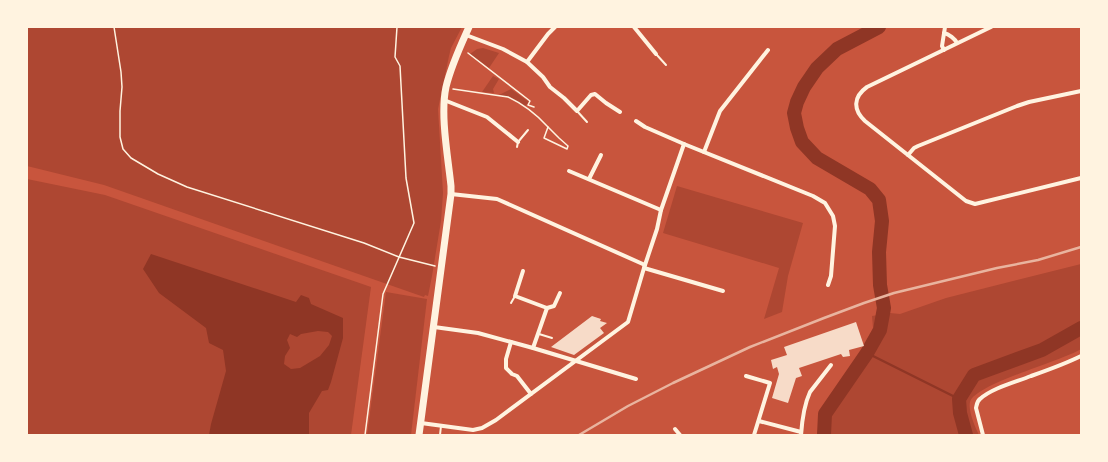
<svg xmlns="http://www.w3.org/2000/svg" width="1108" height="462" font-family="Karla,sans-serif">
  <style>
    .green { fill: #ae4732 }
    .water { fill: #8f3625; fill-rule: evenodd }
    .lines { fill: none; stroke-linecap: round; stroke-linejoin: round }
    .stream { stroke: #8f3625; stroke-width: 2.5 }
    .river { stroke: #8f3625; stroke-width: 14 }
    .building { fill: #f7dbc8 }
    .path { stroke: #fff3e0; stroke-width: 1.5 }
    .service { stroke: #fff3e0; stroke-width: 2 }
    .minor { stroke: #fff3e0; stroke-width: 4 }
    .primary { stroke: #fff3e0; stroke-width: 7 }
    .rail { stroke: #e9b49f; stroke-width: 2.5 }
  </style>
  <rect width="100%" height="100%" fill="#c8553d"/>
  <g class="green">
    <path d="M27 27H462L451 48 449 56 438 109 443 193 441 221 432 276 428 296 425 295 424 297 104 185 27 166Z"/>
    <path d="M483 48 499 53 489 68 470 54 477 49Z"/>
    <path d="M493 76 499 79 493 89 494 93 482 92Z"/>
    <path d="M511 89 529 102 524 107 510 97 499 95Z"/>
    <path d="M27 179 105 195 371 287 351 435H27Z"/>
    <path d="M677 186 803 223 788 276 782 312 764 319 779 268 663 233Z"/>
    <path d="M1081 264V349C1062 361 975 384 970 402 968 411 975 427 979 435H817L821 410 869 348 873 328 872 316 890 313 900 314 946 298Z"/>
    <path d="M386 292 427 299 411 435H367Z"/>
  </g>
  <path class="water" d="M151 254 296 302 301 295 309 298 311 304 343 318V338L331 382 328 390 322 391 309 413V435H209L211 424 226 371 223 350 209 343 206 328 159 293 143 269ZM318 331 328 332 332 336 329 345 320 356 300 368 291 369 284 364 285 356 290 348 287 340 290 334 297 337 301 334Z"/>
  <g class="lines">
    <path class="stream" d="M867 353 959 399"/>
    <g class="river">
      <path d="M824 435 825 414 867 353 880 330 884 308 880 285 879 252 882 221 879 200 870 189 817 158 802 142 797 128 794 113 797 102 804 87 817 68 837 49 879 27"/>
      <path d="M966 435 960 413 959 399 974 375 1042 350 1081 328"/>
    </g>
  </g>
  <g class="building">
    <path d="M592 316 601 319 600 321 607 323 600 328 604 333 574 355 551 347Z"/>
    <path d="M856 322 864 346 849 350 850 356 843 357 841 354 799 368 802 376 796 378 788 403 772 398 779 374 777 367 773 369 771 360 787 355 784 347Z"/>
  </g>
  <g class="lines">
    <g class="path">
      <path d="M114 27 121 72 122 87 120 111V137L123 149 131 158 158 174 187 187 364 243 399 257 435 266"/>
      <path d="M468 53 530 101 528 105 534 107"/>
      <path d="M453 89 508 97C523 104 537 115 548 127"/>
      <path d="M548 127 559 138 568 146 567 149 544 138Z"/>
      <path d="M365 435 383 294 414 223 406 178 400 66 395 57 397 27"/>
    </g>
    <g class="service">
      <path d="M656 54 666 65"/>
      <path d="M577 111 587 122"/>
      <path d="M517 147 518 142 528 130"/>
      <path d="M511 303 515 296"/>
      <path d="M539 334 552 338"/>
      <path d="M440 435 441 426"/>
    </g>
    <g class="minor">
      <path d="M634 27 656 54"/>
      <path d="M991 27 867 87C853 97 853 110 865 121L966 201 975 204 1081 178"/>
      <path d="M944 33C949 34 955 39 957 43"/>
      <path d="M466 35 503 49 527 62 543 77 550 87 564 98 577 111 591 95 595 94 606 103 620 112"/>
      <path d="M944 50 942 46 945 27"/>
      <path d="M527 62 548 34 555 27"/>
      <path d="M444 100 487 117 518 142"/>
      <path d="M636 121 645 127 684 144 813 196 825 203 833 216 835 226 831 276 828 285"/>
      <path d="M704 152 720 111 768 50"/>
      <path d="M908 155 914 148 918 146 1017 106 1029 102 1081 91"/>
      <path d="M569 171 661 210"/>
      <path d="M589 179 601 155"/>
      <path d="M451 194 497 199 645 265"/>
      <path d="M644 268 723 291"/>
      <path d="M523 271 515 296 547 308 554 306 560 293"/>
      <path d="M434 327 478 333 533 348 636 379"/>
      <path d="M511 342 506 359V368L512 374 517 376 531 394"/>
      <path d="M533 348 547 308"/>
      <path d="M746 376 770 383 754 435"/>
      <path d="M759 421 801 432"/>
      <path d="M421 423 473 430 482 428 496 420 628 322 644 268 657 229 661 210 684 144"/>
      <path d="M675 429 680 435"/>
      <path d="M801 435C802 421 804 405 810 392L831 365"/>
      <path d="M983 435 976 408C977 404 977 401 980 399 992 388 1016 382 1031 376 1048 370 1065 364 1081 356"/>
    </g>
    <path class="primary" d="M419 435 451 194V186C448 157 440 115 446 87 451 66 460 47 469 27"/>
    <path class="rail" d="M579 435 628 406 673 383 750 347 824 318 864 303 894 293 997 268 1038 260 1081 247"/>
  </g>
  <rect width="1108" height="462" fill="none" stroke="#fff3e0" stroke-width="56"/>
</svg>
